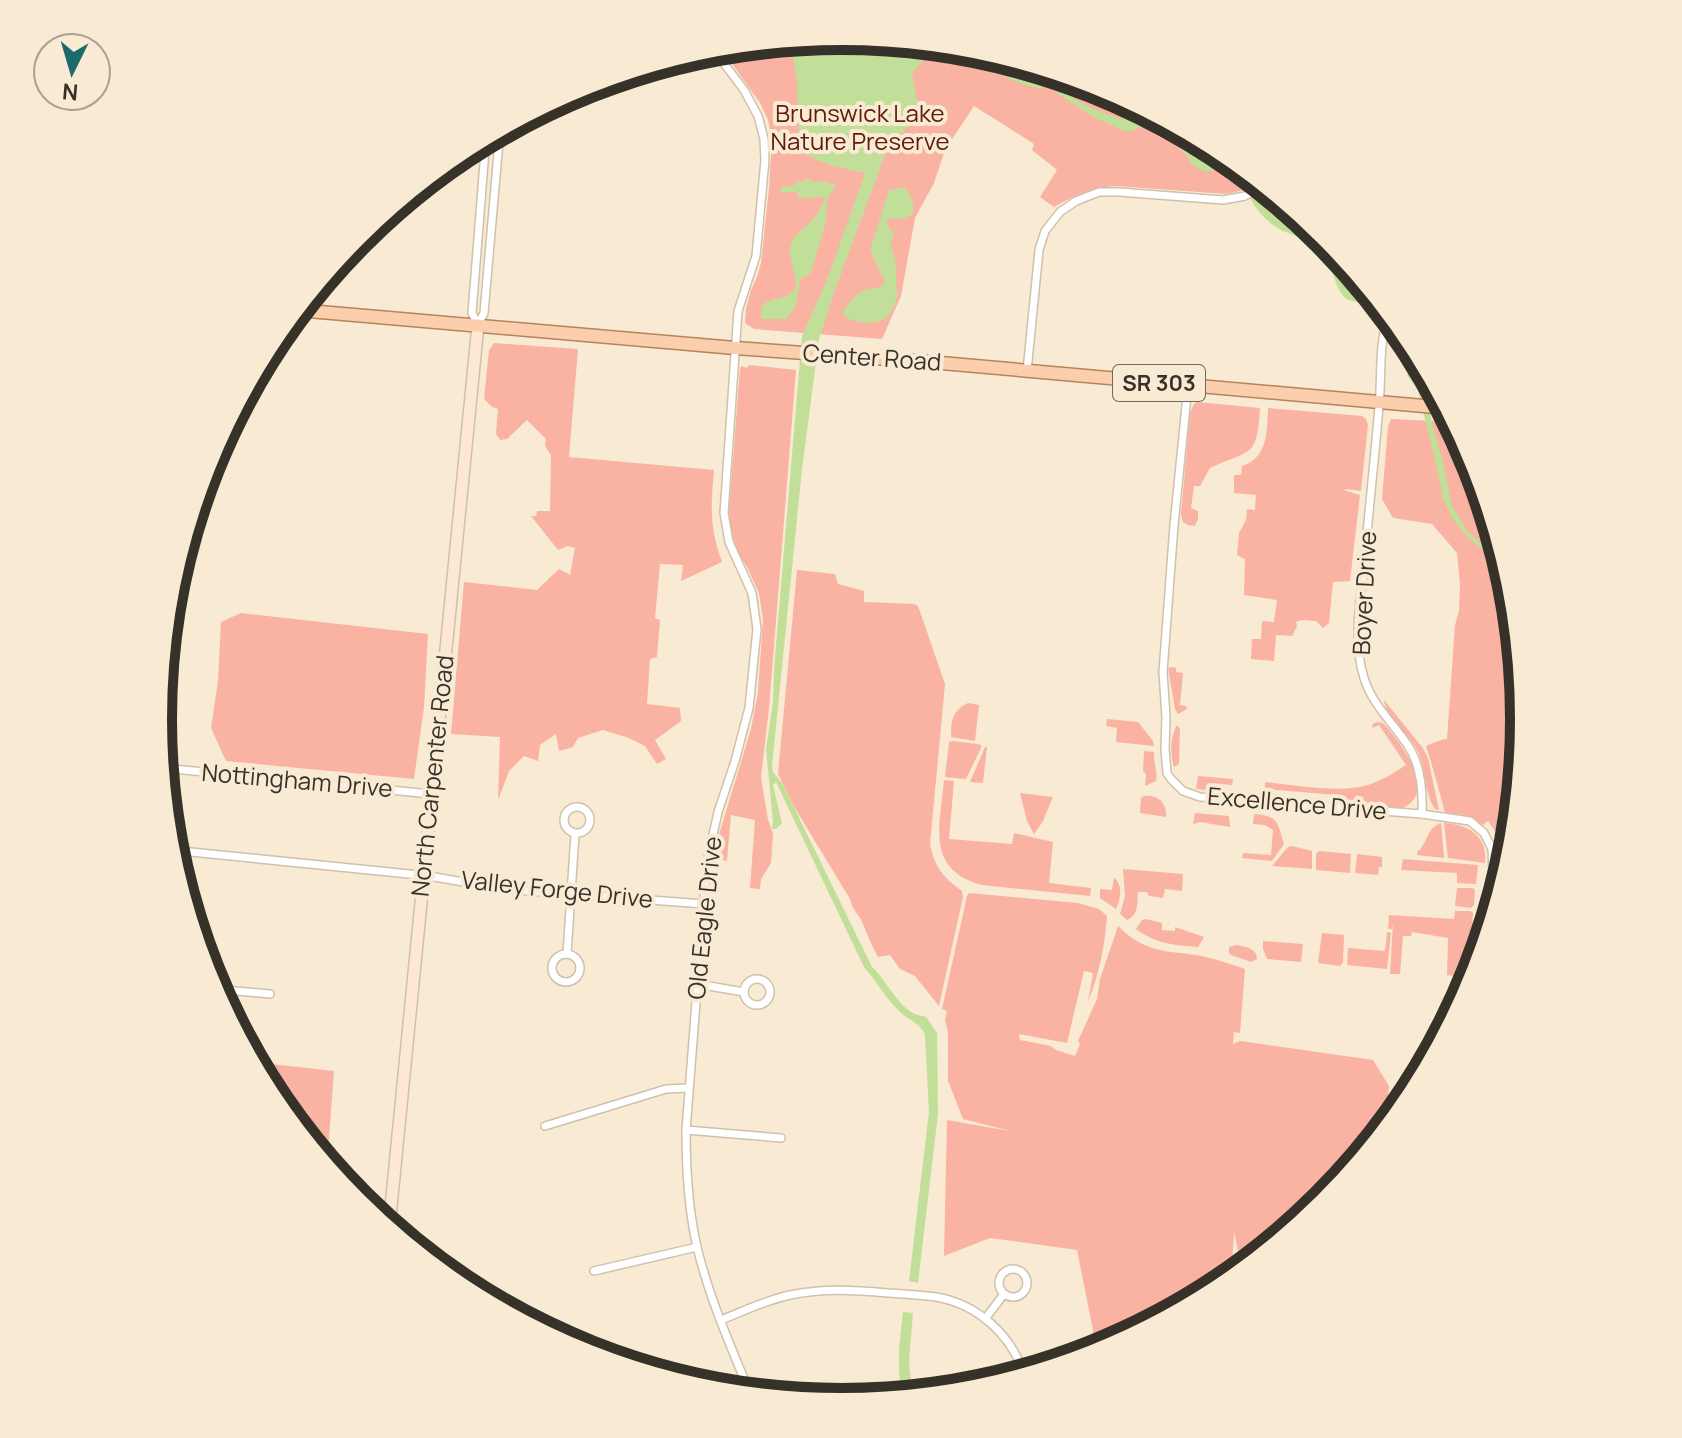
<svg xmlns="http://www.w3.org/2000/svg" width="1682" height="1438" font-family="Manrope,sans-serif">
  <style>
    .green { fill: #fab3a2 }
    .water { fill: #c1df98 }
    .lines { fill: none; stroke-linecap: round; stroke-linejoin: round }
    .street-casing { stroke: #cfc1ab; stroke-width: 10 }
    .secondary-casing { stroke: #cfc1ab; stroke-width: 14 }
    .primary-casing { stroke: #b5835c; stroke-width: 15 }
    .street { stroke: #fff; stroke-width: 7 }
    .secondary { stroke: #fde7d6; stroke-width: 11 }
    .primary { stroke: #fbcead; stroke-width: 12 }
    .labels { text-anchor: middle; stroke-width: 8; stroke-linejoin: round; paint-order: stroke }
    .shield { fill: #f8ead3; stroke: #71695c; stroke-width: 2 }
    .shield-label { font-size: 22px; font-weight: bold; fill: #373229 }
    .park-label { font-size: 24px; fill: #5f1a0b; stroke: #f8ead3 }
    .street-label { font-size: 24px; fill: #373229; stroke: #f8ead3 }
    .rim { fill: none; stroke: #373229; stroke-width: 10 }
  </style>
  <rect width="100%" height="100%" fill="#f8ead3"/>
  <g class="green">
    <path d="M841 36 975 49 1103 88 1221 151 1258 182 1244 190 1227 194 1115 186C1091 188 1075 195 1054 207L1040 197 1057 170 1032 150 1034 144 974 106 945 150 934 183 915 218 901 296 882 339 754 329 745 323 746 309 751 290 757 277 761 263 769 188 772 139 768 120 760 103 721 48Z"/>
    <path d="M494 343 578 349 569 457 714 470C711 508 709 525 722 562L681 581 683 565 660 564 655 618 660 620 657 657 650 659 647 704 680 708 681 721 655 740 666 759 657 764 645 746 629 738 603 730 578 738 573 747 559 751 556 734 540 745 538 761 524 756 509 771 498 800 500 737 451 734 464 582 537 590 559 569 570 575 575 548 568 546 558 550 531 516H536L537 511H550L551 455 545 446 546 439 527 420 507 439 500 440 496 434 498 409 492 407 484 399 489 350Z"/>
    <path d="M750 365 796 370 769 709 761 777 768 820 773 833 771 863 761 879 760 889 750 888 755 820 731 815 727 861 716 858 718 838 751 729 758 692 763 619 759 593 747 567 737 551 731 530 729 512 740 368 742 366 746 368Z"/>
    <path d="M1197 402 1260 408C1257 459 1251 449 1210 468L1200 486H1194L1191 508 1198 511V519L1195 526 1188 525 1183 522 1181 515 1190 413 1194 404Z"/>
    <path d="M1268 408 1362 416 1366 419 1368 425 1361 491 1346 489 1344 490 1360 495 1350 581 1333 582 1329 623 1323 628 1316 621 1302 620 1296 622 1297 626 1292 636 1276 635 1274 661 1251 659 1252 639H1261L1262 621 1274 622 1277 600 1244 595 1245 559 1237 555 1239 533 1246 520 1247 509 1255 510 1256 495 1234 493V475H1241L1242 466C1268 458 1267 431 1268 408Z"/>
    <path d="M1391 419 1435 421 1454 424 1468 450 1464 476 1471 508 1489 514 1511 586 1524 719 1511 853 1508 863 1505 839 1504 844 1488 821 1483 825 1465 815 1445 813C1439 790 1433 768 1426 746 1433 743 1440 740 1447 739L1455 625 1459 611 1460 584 1457 553 1432 524 1393 518 1382 499 1388 426Z"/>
    <path d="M797 570 835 574 838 584 864 591V602L914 604 918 606 945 684 930 844C935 868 943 877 962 891L963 897 939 1006 915 976 900 969 890 955 878 957C872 946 868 936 863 924 859 913 854 914 850 899L793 805 778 774Z"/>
    <path d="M241 613 428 634 424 707 414 779 226 761 211 728 218 681 221 622Z"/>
    <path d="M1173 667 1176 668V672L1183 673 1180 705 1186 706 1187 709 1178 714 1175 709 1168 668Z"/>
    <path d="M1384 700 1422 747 1428 758 1439 810 1435 809C1423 792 1427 767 1416 748 1407 732 1386 718 1384 700Z"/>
    <path d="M968 703 979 705 975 741 951 737C951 721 952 711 968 703Z"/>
    <path d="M1107 719 1138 722 1153 741 1154 746 1116 742 1117 728 1106 726Z"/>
    <path d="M1377 722 1383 723C1400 741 1441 794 1400 809L1338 804 1337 795 1265 789V782C1295 785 1330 792 1360 787 1377 784 1392 774 1406 765L1379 725 1372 728 1373 724Z"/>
    <path d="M1177 725 1180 729 1179 764 1174 767C1170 755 1170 736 1177 725Z"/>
    <path d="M952 741 978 744 982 746 966 779 945 777 949 742Z"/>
    <path d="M985 747H987L983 783 970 782Z"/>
    <path d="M1144 751 1154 752C1153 762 1158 772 1156 781L1145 786 1146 774 1143 771Z"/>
    <path d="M1198 776 1233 779 1232 785 1210 783 1208 790 1196 789Z"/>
    <path d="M944 780 954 781 949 839 1012 844 1014 833 1053 842 1049 883 1091 888 1090 896 982 885C925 870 940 825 944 780Z"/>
    <path d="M1020 793 1053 797 1043 821 1034 834 1027 821Z"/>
    <path d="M1144 796C1158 794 1167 803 1166 817L1140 813 1141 798Z"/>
    <path d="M1195 813 1229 816 1230 827 1200 822 1193 824Z"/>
    <path d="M1254 814C1279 816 1277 822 1284 844L1272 861 1242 858 1243 853 1271 855 1273 830 1265 825 1253 824Z"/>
    <path d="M1441 823 1444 858 1417 855V852C1428 844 1426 828 1441 823Z"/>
    <path d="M1444 823C1468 824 1488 836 1485 863L1448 858Z"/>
    <path d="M1292 846 1312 851V869L1272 866 1288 847Z"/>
    <path d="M1319 851 1351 854 1350 873 1316 870V854Z"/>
    <path d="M1357 854 1382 857V867H1379L1378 875 1355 873Z"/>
    <path d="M1403 859 1478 865 1476 884 1457 883V873L1401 870Z"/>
    <path d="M1123 869 1183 874 1182 891 1165 889 1163 898 1149 896 1147 892H1138C1137 903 1139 915 1127 920L1120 914 1125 896Z"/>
    <path d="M1114 877C1123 886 1121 897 1116 909L1100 898V889L1112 890Z"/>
    <path d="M1457 888H1473L1475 890 1474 905 1471 908 1455 906Z"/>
    <path d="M969 893 1078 903 1099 909 1107 916C1105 945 1099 975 1088 1002L1093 973 1084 971 1067 1043 1019 1034 1020 1040 1051 1046 1056 1050 1075 1056 1080 1044 1078 1041 1097 999 1100 979 1118 926C1151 959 1175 948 1214 959 1225 962 1235 966 1245 969L1240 1033 1234 1032 1233 1044 1240 1041 1373 1060 1389 1086 1385 1127 1324 1202 1243 1268 1241 1265 1234 1232 1231 1278 1220 1287 1102 1350H1097L1077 1250 990 1238 944 1256 947 1120 1010 1131 963 1119 948 1081V1032L945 1021 947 1011 942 1009 967 896Z"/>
    <path d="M1455 911H1470L1473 913 1469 974 1463 977 1447 975 1448 938 1412 932 1411 936H1403L1400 974H1390L1393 923 1392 929H1388L1389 915 1454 919Z"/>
    <path d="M1146 919 1162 923V930L1175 931V927L1204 937 1198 947C1175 945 1156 944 1136 929L1142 920Z"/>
    <path d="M1387 932 1391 933 1387 969 1347 965 1348 948 1385 951Z"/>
    <path d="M1322 933 1344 935 1343 962 1340 966 1318 963Z"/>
    <path d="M1263 941 1303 944 1301 962 1267 959 1263 949Z"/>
    <path d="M1237 945C1246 947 1257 948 1257 959L1251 962 1231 955 1229 953V947Z"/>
    <path d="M253 1062 334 1071 327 1164 273 1098Z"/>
  </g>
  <g class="water">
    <path d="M841 36 975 49 1048 72 1055 80 1065 83 1070 95 1081 103 1104 113 1121 119 1144 114 1159 119 1176 129 1197 150 1204 162 1209 164H1216L1229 158 1235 163 1226 168 1205 172 1191 164 1189 159 1165 130 1144 124 1132 131H1124L1091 116 1048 87 1037 88 1011 80 986 64 963 53 946 58 929 54 912 73C914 89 919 101 918 117L893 141 885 155 834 293 819 339 802 469 772 766 773 772 782 783 872 967C886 980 896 1003 913 1013 915 1015 923 1016 926 1017L937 1033 938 1114 918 1283 909 1281 929 1112 925 1034C920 1025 914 1022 906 1017 889 1004 878 983 864 967L776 782 773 785 782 823 776 829H772L773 821 766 749 773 702 774 669 802 336 827 280 865 173C842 168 819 164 799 150L797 83 791 41Z"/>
    <path d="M1243 169 1250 176C1252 195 1266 198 1270 212L1314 236 1340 256 1400 328 1369 301C1342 305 1340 293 1332 272L1335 266C1317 259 1314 246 1300 238 1295 235 1288 233 1283 231 1260 219 1243 195 1243 169Z"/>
    <path d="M807 178 813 182 823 181 836 185 827 200 826 221 811 273 800 280 796 306 786 319H761L762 305C772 297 788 300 795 288 798 283 790 260 790 251 790 234 807 228 816 216 819 211 822 204 825 199L819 196 810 199 808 197 799 199 797 192H780L783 186H793L798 181H805Z"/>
    <path d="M906 187 913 204 914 213 903 219 891 218 886 223 894 234 890 245C900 261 893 278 898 295 895 301 893 310 889 315 879 327 853 323 842 315 850 298 860 288 880 288L884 283 885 278 881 275 870 250 889 190Z"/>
    <path d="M1401 330 1413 347V366L1426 388 1432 424 1442 457 1452 506 1468 532 1486 547 1503 574 1507 619 1514 645V661V648L1503 618 1500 585 1494 568 1482 549 1467 537 1453 519 1442 496 1441 486 1418 391 1408 376 1406 367 1405 341Z"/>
    <path d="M903 1312 913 1313 909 1361 912 1395 904 1396C895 1370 900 1339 903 1312Z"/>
  </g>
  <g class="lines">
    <defs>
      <g id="street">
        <path d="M713 49 744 90 758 116 764 139 765 160 756 256 738 311 724 513 729 542 752 593 757 629 749 708 735 761 718 812 707 862 686 1130C686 1169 688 1208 697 1247 709 1297 730 1345 750 1393"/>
        <path d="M1389 316C1378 343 1382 377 1379 406 1375 456 1369 507 1365 557 1361 596 1352 640 1364 678 1372 704 1392 722 1407 744 1421 764 1423 790 1422 814"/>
        <path d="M478 325 484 313 500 130"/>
        <path d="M478 325 472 313 486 138"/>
        <path d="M1027 371 1039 250 1045 231 1060 212 1076 201 1099 192H1119L1223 200 1245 196 1263 186"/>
        <path d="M1188 386 1174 525 1163 672 1166 717 1165 749 1167 773 1171 779 1183 791 1200 797 1422 814 1470 821 1484 833 1492 849 1493 871 1488 927"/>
        <path d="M163 768 431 794"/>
        <circle cx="577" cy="820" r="13"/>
        <path d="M171 850 429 876 503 889 704 904"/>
        <path d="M567 954 575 834"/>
        <circle cx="566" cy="968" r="14"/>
        <circle cx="757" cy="992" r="13"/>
        <path d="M697 984 744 992"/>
        <path d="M214 989 270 994"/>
        <path d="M545 1126 666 1089 689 1088"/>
        <path d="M686 1130 781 1138"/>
        <circle cx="1013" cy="1283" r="14"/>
        <path d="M594 1271 697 1247"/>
        <path d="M985 1319 1004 1294"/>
        <path d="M721 1320C744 1311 766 1300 790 1295 823 1288 855 1290 888 1293 904 1294 920 1295 936 1297 977 1304 1011 1334 1024 1374"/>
        <path d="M720 1390 745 1381"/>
      </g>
      <path id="secondary" d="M389 1227 478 325"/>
      <path id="primary" d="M297 310 735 348 930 362 1446 408"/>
    </defs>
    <use href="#street" class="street-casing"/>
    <use href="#secondary" class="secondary-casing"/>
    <use href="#primary" class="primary-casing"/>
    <use href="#street" class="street"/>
    <use href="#secondary" class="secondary"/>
    <use href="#primary" class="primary"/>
  </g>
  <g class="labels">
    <rect class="shield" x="1113" y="365" width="92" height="36" rx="6"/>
    <g class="shield-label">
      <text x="1159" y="391">SR 303</text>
    </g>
    <g class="park-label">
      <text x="860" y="122">Brunswick Lake<tspan x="860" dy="28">Nature Preserve</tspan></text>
    </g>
    <g class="street-label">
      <text transform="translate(872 358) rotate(4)" y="8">Center Road</text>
      <text transform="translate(1365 593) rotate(-87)" y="8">Boyer Drive</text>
      <text transform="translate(433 776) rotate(-84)" y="8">North Carpenter Road</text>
      <text transform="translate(297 781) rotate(5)" y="8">Nottingham Drive</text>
      <text transform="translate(1297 804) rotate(5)" y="8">Excellence Drive</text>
      <text transform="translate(557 890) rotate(6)" y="8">Valley Forge Drive</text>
      <text transform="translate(705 918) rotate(-84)" y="8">Old Eagle Drive</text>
    </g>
  </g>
  <path d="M0 0H1682V1438H0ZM172 719a669 669 0 1 1 1338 0a669 669 0 1 1-1338 0Z" fill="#f8ead3" fill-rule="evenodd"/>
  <path class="rim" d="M172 719a669 669 0 1 1 1338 0a669 669 0 1 1-1338 0Z"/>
  <g transform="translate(72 72) rotate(185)"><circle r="38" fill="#f8ead3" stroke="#aba08f" stroke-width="2"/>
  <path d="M0-6L14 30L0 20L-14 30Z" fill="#1d6a6c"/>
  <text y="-12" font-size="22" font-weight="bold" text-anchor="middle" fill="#373229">N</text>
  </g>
</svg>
